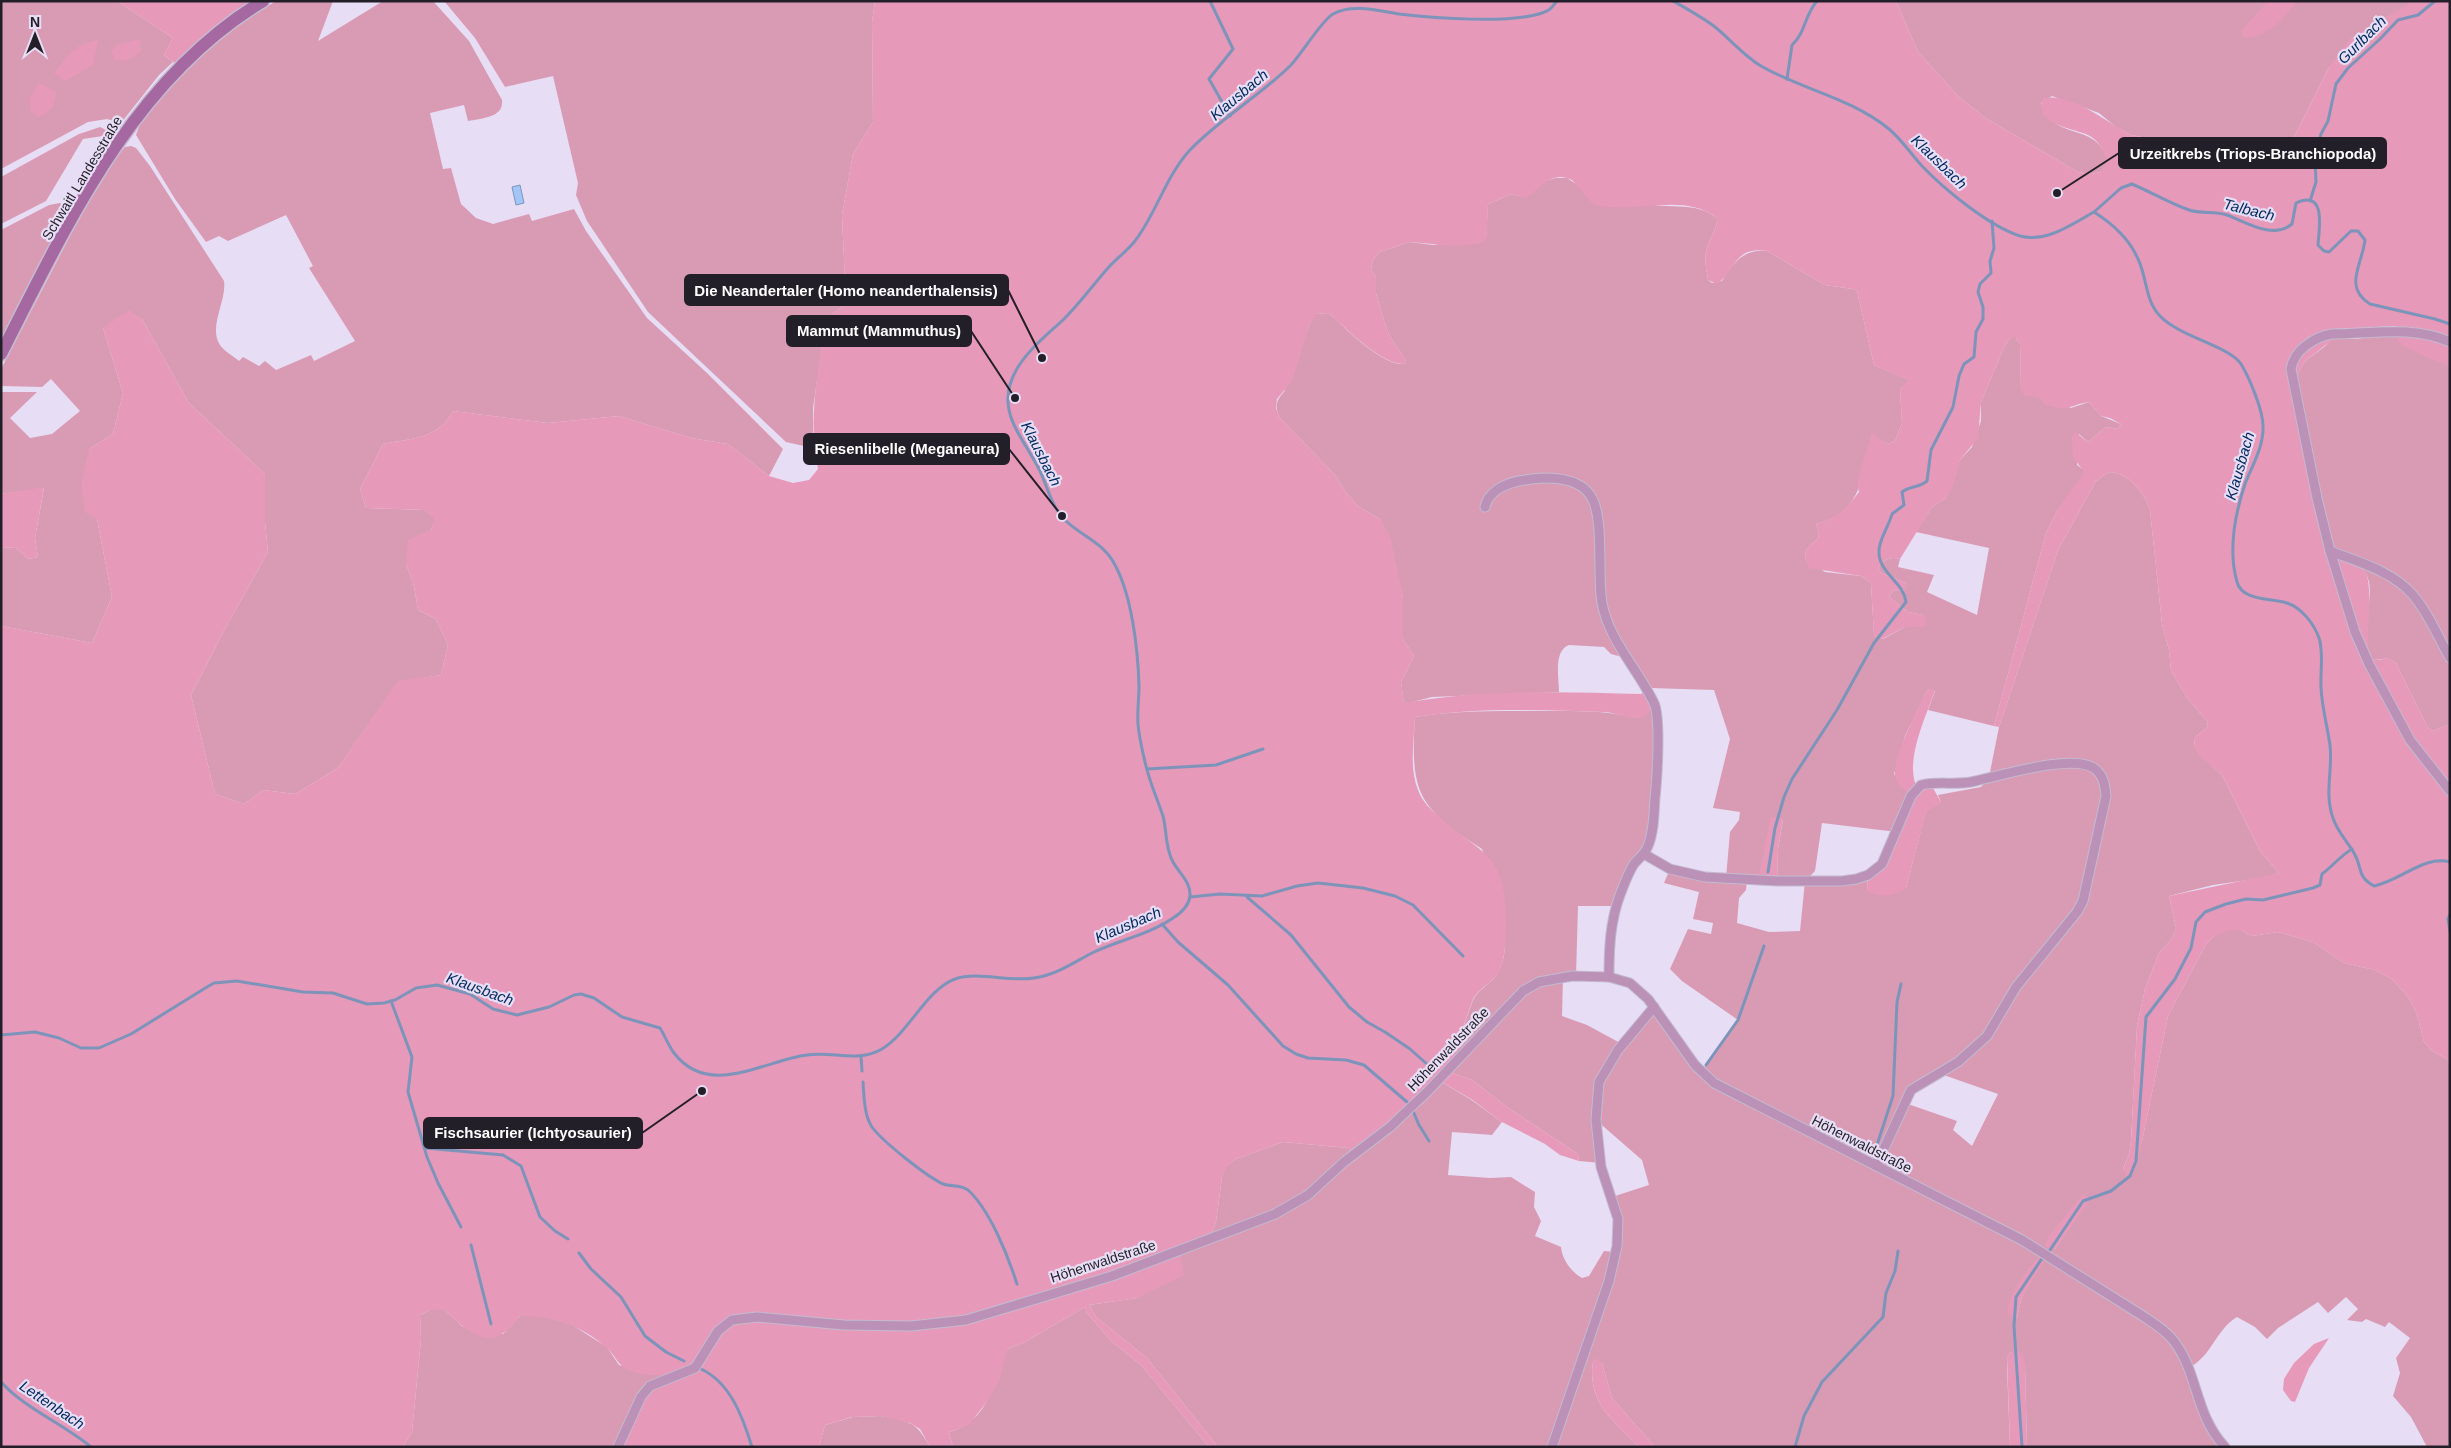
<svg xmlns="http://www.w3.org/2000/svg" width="2451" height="1448" font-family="Helvetica,sans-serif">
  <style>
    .green { fill: #d99bb4; fill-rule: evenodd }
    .forest { fill: #e799b9 }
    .water { fill: #a3c6f9; stroke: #7d94ba }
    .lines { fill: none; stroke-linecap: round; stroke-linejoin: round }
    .stream { stroke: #7d94ba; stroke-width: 3 }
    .street-casing { stroke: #c4bbd0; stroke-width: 11 }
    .secondary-casing { stroke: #c4bbd0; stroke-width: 15 }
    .street { stroke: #bb91b7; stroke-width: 9 }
    .secondary { stroke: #a568a1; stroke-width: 12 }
    .labels { text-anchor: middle; stroke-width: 4.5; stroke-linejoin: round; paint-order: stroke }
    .street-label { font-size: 14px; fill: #231f28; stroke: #e7ddf5 }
    .water-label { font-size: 15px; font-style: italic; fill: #022c62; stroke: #e7ddf5 }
    .leader { fill: none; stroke: #231f28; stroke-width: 2 }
    .callout-dot { fill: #231f28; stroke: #e7ddf5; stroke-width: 2 }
    .callout { fill: #231f28; stroke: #231f28; stroke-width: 2 }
    .callout-label { font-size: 15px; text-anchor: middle; font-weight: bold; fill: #fff }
  </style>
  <rect width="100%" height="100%" fill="#e7ddf5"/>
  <g class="green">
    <path d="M1 1H117L173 38 164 55 173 62 159 75 121 123 107 119 88 122 1 169Z"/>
    <path d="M276 1H333L318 41 383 1H433L469 41 502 100C504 118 481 118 468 121L464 105 430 113 443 169 451 168 461 204 476 218 493 224 529 214 532 221 574 209 586 231 647 318 707 373 783 449 769 476 728 444 691 438 619 416 548 423 453 411C438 440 411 438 383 444L360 489 366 508 425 510 435 518 431 530 406 564 414 586 418 610 436 619 448 645 441 675 398 682 338 768 295 794 263 790 244 804 215 794 191 695 226 627 268 552 265 522V474L189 403 142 319 103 328 123 393 113 434 89 449 97 519 112 597 92 643 1 626V547L16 548 28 559 38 557 35 538 44 488 1 494V392H37L10 418 30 438 52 434 80 411 51 379 42 387 2 386 1 369 82 213 118 155 125 147 131 146 136 148 150 166 224 281C227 300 208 327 220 345 224 351 233 356 239 361L243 357 259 366 265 361 276 370 311 355 314 361 355 341 309 268 313 266 286 215 228 241 219 236 206 242 175 199 136 135 140 124C178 75 222 32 276 1Z"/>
    <path d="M444 1H875L872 22 873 122 853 154 842 215 846 304 826 319 813 408V448L786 442 648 312 587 221 576 195 578 183 553 76 505 87 475 38Z"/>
    <path d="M1896 1H2413L2329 67 2292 141 2283 155 2262 160 2131 135 2116 127 2099 113 2052 96 2041 103C2053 143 2099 120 2108 163L2101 172 2091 174 2078 172 1987 119 1959 97 1918 52Z"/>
    <path d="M100 127 106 130 103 136 83 139 46 201 1 224V177L79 134Z"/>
    <path d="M1556 178H1567L1576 184C1601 191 1628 201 1654 205 1677 208 1698 203 1717 218 1718 229 1708 241 1706 252 1704 262 1707 271 1708 280L1712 283 1722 281C1732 264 1744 248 1767 251L1825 285 1853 289 1857 291 1874 365 1909 380 1900 390 1902 423 1895 441 1887 444 1872 434C1863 473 1863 513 1816 524 1823 542 1816 537 1806 550L1805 559 1825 572 1861 576 1871 583 1874 636 1883 639 1905 627H1924L1923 615 1908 612 1889 597 1893 591 1905 589 1906 583 1881 573 1878 568C1884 560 1889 556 1900 559L1898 567 1934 575 1927 592 1977 615 1989 548 1916 532 1932 507 1946 498 1960 460 1972 447 1981 421V402L2004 347 2010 338H2016L2020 344 2021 389 2028 396 2036 395 2071 408 2089 402 2101 416 2121 424 2118 429 2106 427 2088 442 2079 434 2077 465 2085 471 2081 479 2057 511 2046 533 1994 726 1928 710 1935 691 1928 689 1905 736 1894 774 1911 796 1897 832 1822 823 1815 871 1806 880 1868 875 1867 891 1906 888 1926 811 1941 802 1938 795 1981 787 1989 777 1999 727 2058 550 2096 481 2109 472C2129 473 2144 492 2150 510L2162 624 2169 650 2171 671 2188 699 2207 721 2208 727 2195 737 2194 745 2200 755 2222 775 2260 851 2279 873 2262 878 2213 885 2169 896 2176 928 2172 939 2159 953 2145 989 2137 1026 2131 1141 2129 1154 2123 1169 2130 1176 2142 1141 2168 1016 2206 944 2213 937 2228 929 2241 930 2252 936 2278 932 2313 942 2344 963 2375 970 2393 980 2409 998 2417 1014 2424 1042 2431 1050 2450 1061V1447H2427L2411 1417 2393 1396 2400 1373 2396 1358 2410 1338 2389 1322 2385 1327 2366 1319 2362 1322 2347 1320 2358 1309 2346 1297 2328 1313 2318 1302 2278 1328 2267 1339 2255 1327 2237 1317C2216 1329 2211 1358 2188 1368L2225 1447H2027L2025 1365 2011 1352 2007 1357V1367L2010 1447H1655L1612 1398 1602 1363 1593 1361C1587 1403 1612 1419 1639 1447H1218L1147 1358 1096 1317 1089 1305 1137 1298 1180 1250 1209 1240 1216 1222 1222 1177 1225 1167 1236 1159 1283 1142 1349 1148 1353 1155 1438 1080 1470 1099 1502 1122 1492 1135 1452 1132 1448 1175 1490 1178 1511 1177 1535 1192 1534 1207 1541 1221 1535 1236 1561 1247C1562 1259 1571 1272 1582 1278L1589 1276 1604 1251 1616 1252 1612 1197 1649 1185 1642 1160 1596 1120 1601 1163 1579 1161 1578 1154 1507 1107 1472 1080 1447 1071 1455 1062V1050L1473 1000C1479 988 1493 983 1499 971 1516 937 1492 884 1482 849 1418 808 1410 793 1415 717 1458 710 1499 711 1542 711 1574 711 1605 710 1637 718L1656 705V797L1644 854 1617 906H1578L1576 976 1563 977 1562 1016 1587 1025 1622 1044 1654 1007 1701 1072 1738 1020 1682 981 1670 969 1688 929 1711 934 1713 923 1693 919 1699 892 1664 883 1670 869 1726 878 1730 832 1739 820 1740 812 1713 808 1730 739 1714 690 1651 688 1626 658 1611 654 1604 647 1569 645C1553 651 1559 678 1559 692L1432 697 1404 704 1401 682 1414 656 1403 639V597L1380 519 1359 507 1347 494 1335 475 1279 417C1275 406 1276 400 1284 392L1309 326 1315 314 1329 313C1344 327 1382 366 1404 364L1406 361 1389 335 1384 321 1376 293V277L1371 269 1373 260 1380 252 1409 242 1433 245 1486 238 1488 204 1512 194C1533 202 1533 187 1544 182 1547 180 1552 179 1556 178ZM1783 819 1778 849 1777 881H1805L1800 931 1769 932 1737 923 1739 898 1746 890 1747 879 1758 880ZM1938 1073 1998 1094 1972 1146 1953 1130 1957 1121 1905 1103 1925 1080ZM2089 1199 2055 1249 2046 1246C2051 1226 2075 1212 2089 1199ZM2029 1285 2021 1300 2017 1317 2014 1318 2009 1305Z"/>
    <path d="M60 203 70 208 1 340V230L49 205Z"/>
    <path d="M2398 334 2450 367V650L2421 598 2408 585 2332 548 2295 379 2305 361 2324 347 2333 338 2355 339Z"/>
    <path d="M2363 567 2393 582 2410 596 2420 609 2450 664V724L2433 731 2428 728 2396 663 2388 658C2382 659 2374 662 2370 657 2360 644 2373 600 2369 582 2368 577 2365 572 2363 567Z"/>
    <path d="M1085 1307 1087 1313 1111 1341 1141 1365 1209 1447H953L949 1432C990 1421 993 1382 1007 1349L1023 1343Z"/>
    <path d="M430 1310H445L463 1327 503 1334 520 1316 542 1315 572 1325 607 1347 619 1365 644 1373 674 1376 619 1447H406L404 1445 412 1432 421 1339 420 1315Z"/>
    <path d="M881 1416C910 1422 915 1420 930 1447H819L825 1425 853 1417Z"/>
  </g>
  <g class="forest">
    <path d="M117 1H252L211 31 176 64 164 55 173 38Z"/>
    <path d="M875 1H1896L1918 52 1959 97 1987 119 2078 172 2091 174 2101 172 2107 163C2105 152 2099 140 2088 135 2073 128 2033 125 2043 98 2073 93 2106 122 2131 135L2262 160 2283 155 2292 141 2329 67 2350 39 2413 1H2450V367L2402 346 2398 341 2397 326 2336 329 2332 340 2305 361 2295 379 2324 544C2334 550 2358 561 2364 569 2377 589 2360 654 2373 659 2377 661 2383 659 2388 658L2396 663 2428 728 2433 731 2450 724V1061L2431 1050 2424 1042 2417 1014 2409 998 2393 980 2375 970 2344 963 2313 942 2278 932 2252 936 2241 930H2228L2213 937 2206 944 2168 1016 2142 1141 2134 1169 2127 1178 2123 1169 2129 1154 2131 1141 2137 1026 2145 989 2159 953 2172 939 2176 928 2169 896 2279 873 2260 851 2222 775 2199 755 2194 745 2195 737 2208 727 2207 721 2188 699 2171 671 2169 650 2162 624 2150 510C2144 492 2129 473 2109 472L2096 481 2058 550 1999 727 1994 726 2046 533 2057 511 2084 472 2073 457 2072 435 2075 432 2088 442 2106 427 2118 429 2121 424 2110 418 2101 416 2089 402C2065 406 2071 413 2044 404 2039 393 2033 398 2024 395L2021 389 2020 344 2016 338H2010L2004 347 1981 402 1978 438 1960 460 1953 486 1946 498 1932 507 1900 559C1889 556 1884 560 1878 568L1881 573 1906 583 1907 587 1905 589 1893 591 1889 597 1908 612 1924 615 1926 621 1924 627H1905L1882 639 1874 636 1871 583 1861 576 1809 568 1805 559 1806 550C1816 537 1823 542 1816 524 1837 519 1847 508 1859 492L1857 482 1872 433 1887 444 1895 441 1902 423 1900 390 1908 380 1874 365 1857 291 1853 289 1825 285 1767 251C1733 246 1735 272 1717 284L1708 280C1707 271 1704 262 1706 252 1708 241 1718 229 1717 218 1682 191 1633 216 1593 204L1572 180C1550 169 1540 190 1525 198L1512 194 1488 204 1487 230 1486 238 1481 243 1456 246 1409 242 1380 252 1373 260 1371 269 1376 277V293L1384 321 1389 335 1406 361 1404 364C1382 365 1344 327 1329 313L1316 314 1309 326 1292 381 1277 399 1276 408 1279 417 1335 475 1347 494 1359 507 1380 519 1390 536 1403 597V639L1414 656 1401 682 1404 703C1482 689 1562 692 1641 694L1647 690 1656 705C1651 710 1645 718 1637 718 1626 718 1615 712 1603 712 1541 710 1477 707 1415 717 1414 740 1409 768 1418 790 1422 801 1430 809 1439 817 1482 855 1505 852 1506 919 1506 934 1506 958 1499 972 1492 983 1479 988 1473 999L1455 1050V1062L1447 1071 1472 1080 1507 1107 1578 1154 1579 1161 1560 1155 1545 1144 1502 1122 1471 1099 1438 1080 1353 1155 1349 1148 1283 1142 1236 1159 1226 1167 1222 1177 1216 1222 1209 1240 1180 1250 1184 1275 1137 1298 1089 1305 1096 1317 1147 1358 1218 1447H1209L1141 1365 1111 1341 1087 1313 1085 1307 1023 1343 1007 1349 1000 1378 991 1396 969 1425 949 1432 953 1447H930L920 1429 910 1423 881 1416 852 1417 825 1425 819 1447H619L641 1397 673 1376C659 1375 643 1376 630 1371 618 1367 615 1354 606 1347 582 1326 552 1315 520 1316 515 1322 509 1329 503 1333 481 1348 459 1323 445 1310H430L420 1315 421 1339 412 1432 404 1445 406 1447H1V626L92 643 112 597 97 519 85 512 81 484 89 449 113 434 123 393 103 328 129 310 142 319 189 403 265 474V522L268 552 226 627 191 695 215 794 244 804 263 790 295 794 338 768 398 681 441 675 448 645 436 619 418 610 414 586 406 564 408 540 431 530 434 518 425 510 366 508 360 489 383 444C411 438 438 440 453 411L548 423 619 416 691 438 728 444 769 476 793 483 809 480 818 469C807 419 819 368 826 319L846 304 842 215 853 154 873 122 872 22Z"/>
    <path d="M2268 1H2297C2283 18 2267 41 2242 37L2241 31Z"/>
    <path d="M140 39 142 50C132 59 128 62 114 60L112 52 116 45Z"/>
    <path d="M98 40 93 64 66 81 54 73C66 58 77 42 98 40Z"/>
    <path d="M39 83 56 92C55 105 51 112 38 117L31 111 30 97Z"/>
    <path d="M44 487 35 538 38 557 28 559 16 548 1 547V494Z"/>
    <path d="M1928 689 1935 690C1926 717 1904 761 1917 788L1930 783 1941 802 1926 812 1906 888C1894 897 1881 898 1867 891L1868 875 1876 870 1911 796C1906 791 1896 784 1895 775 1893 756 1919 707 1928 689Z"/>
    <path d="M1771 817 1783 818 1778 849 1777 881 1758 880Z"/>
    <path d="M2083 1194 2089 1199 2087 1204 2055 1249 2050 1250 2046 1246 2048 1237Z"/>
    <path d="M2038 1258 2042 1259 2043 1262 2021 1300 2017 1317 2010 1316 2007 1312C2010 1293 2025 1271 2038 1258Z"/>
    <path d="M2329 1338 2309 1368 2295 1402 2291 1401 2283 1390 2284 1379 2294 1363 2314 1344Z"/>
    <path d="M2017 1350 2023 1356 2025 1365 2027 1447H2010L2007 1357 2011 1352Z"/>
    <path d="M1598 1359 1602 1363 1612 1398 1655 1447H1639C1612 1419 1587 1403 1593 1360Z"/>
  </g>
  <path class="water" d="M520 185 524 203 516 205 512 187Z"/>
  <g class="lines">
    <g class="stream">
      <path d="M1210 1 1233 49 1209 79 1230 116"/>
      <path d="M1673 1C1687 9 1702 17 1715 27 1730 39 1744 56 1761 66 1803 90 1851 98 1889 129 1902 140 1911 154 1922 166 1945 190 1989 226 2020 236 2047 243 2072 224 2094 212 2113 224 2129 238 2138 259 2147 277 2145 301 2160 316 2180 337 2229 346 2241 364 2249 377 2263 410 2263 426 2264 446 2252 466 2245 484 2235 514 2228 550 2237 582 2242 601 2271 598 2287 603 2302 608 2314 624 2319 638 2324 652 2320 673 2321 688 2322 707 2327 725 2330 745 2333 769 2324 794 2333 818 2337 831 2347 841 2354 853 2363 868 2356 876 2374 886 2400 881 2424 855 2450 862"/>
      <path d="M1787 79 1792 45C1806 32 1804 16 1817 1"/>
      <path d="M2310 201 2316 182 2315 159 2321 134 2328 121 2336 84 2348 68 2380 39 2398 20 2418 15 2435 1"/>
      <path d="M2094 212 2121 188 2132 184C2151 192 2169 203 2189 210 2201 214 2215 211 2227 215 2246 222 2273 240 2292 224L2296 203C2327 189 2319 229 2318 245L2324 251 2329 252 2351 231H2358L2365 240C2362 265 2343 287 2370 304L2435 319 2450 324"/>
      <path d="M1147 769 1216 765 1263 749"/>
      <path d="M1768 872 1775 828 1784 797 1792 779 1837 710 1874 643 1906 602C1904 582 1878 573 1879 551 1879 539 1889 526 1892 514L1904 505 1902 492C1909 486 1919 488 1927 481L1931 450 1953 407 1959 376 1964 364 1974 357 1976 332 1983 319V307L1978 292 1980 284 1991 273 1990 261 1994 248 1992 221"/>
      <path d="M1190 897 1220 894 1262 896 1297 886 1318 883 1363 888 1395 896 1413 905 1463 956"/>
      <path d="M1247 897 1291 935 1349 1007 1367 1022 1385 1032 1410 1049 1428 1065"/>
      <path d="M2450 914 2448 919 2450 931"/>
      <path d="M1162 924 1178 942 1228 985 1283 1046 1296 1054 1308 1058 1346 1060 1364 1065 1407 1102"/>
      <path d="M391 1001 412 1057 408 1092 427 1157 438 1183 461 1227"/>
      <path d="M1 1035 35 1032 59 1038 81 1048H99L131 1034 207 987 214 983 237 981 303 992 333 993 367 1004 384 1003 395 1000 416 988 437 985 470 994 493 1009 517 1015 549 1007 574 995 581 994 594 998 622 1017 660 1028C665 1036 668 1045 674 1053 709 1099 765 1060 807 1055 833 1051 858 1063 882 1049 910 1032 927 987 958 978 979 972 1010 982 1034 978 1057 975 1074 962 1094 952 1120 940 1150 934 1173 918 1181 913 1189 905 1190 896 1191 882 1179 873 1173 862 1165 848 1167 831 1163 816 1157 798 1149 781 1145 762 1142 749 1139 737 1138 724 1137 712 1139 699 1139 686 1138 650 1132 596 1115 565 1104 543 1083 537 1066 521 1052 508 1048 488 1040 471 1022 435 992 409 1018 367 1030 348 1048 334 1064 319 1080 303 1093 285 1108 268 1116 259 1127 251 1135 241 1156 214 1165 178 1189 151 1219 119 1260 96 1291 65 1303 52 1322 20 1333 14 1352 3 1380 11 1399 14 1434 18 1510 24 1542 13 1552 9 1550 9 1557 1"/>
      <path d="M861 1056 862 1071"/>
      <path d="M1706 1065 1738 1020 1764 946"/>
      <path d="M863 1082C864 1096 864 1115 872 1127 882 1141 926 1176 943 1184 951 1187 960 1184 968 1190 990 1210 1008 1256 1017 1284"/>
      <path d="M1413 1111 1419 1125 1429 1141"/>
      <path d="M425 1148 503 1155 521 1166 540 1217 555 1231 568 1239"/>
      <path d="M1874 1154 1893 1096 1897 1002 1901 984"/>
      <path d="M471 1245 491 1324"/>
      <path d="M2050 1250 2083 1201 2111 1191 2130 1176 2136 1161 2146 1017 2175 979 2191 948 2196 922 2205 912 2226 904 2246 899 2263 900 2313 888 2320 885 2322 874C2333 866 2340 856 2352 849"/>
      <path d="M579 1253 591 1269 621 1297 645 1336 666 1352 684 1361"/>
      <path d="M701 1369C731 1383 743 1418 752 1447"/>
      <path d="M1 1382C27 1410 62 1423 91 1447"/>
      <path d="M1795 1447 1804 1416 1822 1382 1883 1317 1886 1293 1895 1271 1898 1251"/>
      <path d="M2022 1447 2014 1326 2016 1297 2043 1257"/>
    </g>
    <defs>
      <g id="street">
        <path d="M2450 342C2412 325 2371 334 2332 334 2314 337 2294 350 2291 369L2317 498 2330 551 2355 632 2369 664 2410 740 2450 791"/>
        <path d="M1485 507C1488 492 1504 484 1519 481 1539 477 1576 474 1590 495 1605 515 1597 576 1602 603 1609 641 1638 669 1654 703 1661 717 1657 780 1655 798 1654 813 1654 832 1648 846 1645 854 1639 858 1634 864 1628 873 1624 885 1620 895 1610 922 1609 949 1609 977"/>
        <path d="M2330 551C2358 562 2392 571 2412 594 2428 612 2438 637 2450 658"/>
        <path d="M1644 854 1670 869 1705 877 1777 881H1842L1856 879 1868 875 1882 864 1911 796 1921 785C1937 781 1954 785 1971 782 1997 777 2074 752 2095 769 2104 776 2105 786 2106 796L2083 901 2077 912 2016 987 1987 1036 1958 1062 1911 1090 1876 1166"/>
        <path d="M618 1447 641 1397 650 1386 695 1368 718 1331 732 1320 757 1317 844 1325 911 1326 966 1320 1112 1276 1275 1214 1308 1195 1344 1162 1390 1127 1427 1092 1523 991 1539 982 1572 976 1609 977 1630 983 1648 999 1695 1065 1714 1083 2022 1240 2146 1318C2155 1324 2166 1331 2173 1340 2199 1373 2194 1414 2225 1447"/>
        <path d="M1552 1447 1609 1281 1617 1246 1618 1219 1601 1167 1596 1120 1599 1082 1618 1050 1654 1007"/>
      </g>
      <path id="secondary" d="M1 354C67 224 133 79 263 1"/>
    </defs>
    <use href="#street" class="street-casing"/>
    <use href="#secondary" class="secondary-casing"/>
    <use href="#street" class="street"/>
    <use href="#secondary" class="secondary"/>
  </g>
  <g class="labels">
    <g class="street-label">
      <text transform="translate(82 178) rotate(-59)" y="5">Schwaitl Landesstraße</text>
      <text transform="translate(1448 1049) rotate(-46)" y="5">Höhenwaldstraße</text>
      <text transform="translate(1862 1144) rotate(27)" y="5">Höhenwaldstraße</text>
      <text transform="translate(1103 1261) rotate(-18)" y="5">Höhenwaldstraße</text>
    </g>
    <g class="water-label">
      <text transform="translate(2362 40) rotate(-45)" y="5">Gurlbach</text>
      <text transform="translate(1239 95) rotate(-40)" y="5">Klausbach</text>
      <text transform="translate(1939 162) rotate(44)" y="5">Klausbach</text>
      <text transform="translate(2249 210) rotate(14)" y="5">Talbach</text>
      <text transform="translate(1041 454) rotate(63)" y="5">Klausbach</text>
      <text transform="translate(2240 466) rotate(-74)" y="5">Klausbach</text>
      <text transform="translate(1128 925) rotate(-23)" y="5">Klausbach</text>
      <text transform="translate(480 989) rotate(20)" y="5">Klausbach</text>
      <text transform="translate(52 1405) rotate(34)" y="5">Lettenbach</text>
    </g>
  </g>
  <path class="leader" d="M2057 193L2119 153M1042 358L1008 290M1015 398L971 331M1062 516L1009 449M702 1091L642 1133"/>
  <g class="callout-dot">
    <circle cx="2057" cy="193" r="5"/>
    <circle cx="1042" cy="358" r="5"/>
    <circle cx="1015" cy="398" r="5"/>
    <circle cx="1062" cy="516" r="5"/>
    <circle cx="702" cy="1091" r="5"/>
  </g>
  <g class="callout">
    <rect x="2119" y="138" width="267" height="30" rx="5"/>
    <rect x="685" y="275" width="323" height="30" rx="5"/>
    <rect x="787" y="316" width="184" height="30" rx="5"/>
    <rect x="804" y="434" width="205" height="30" rx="5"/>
    <rect x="424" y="1118" width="218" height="30" rx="5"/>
  </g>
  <g class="callout-label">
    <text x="2253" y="159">Urzeitkrebs (Triops-Branchiopoda)</text>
    <text x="846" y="296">Die Neandertaler (Homo neanderthalensis)</text>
    <text x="879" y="336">Mammut (Mammuthus)</text>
    <text x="907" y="454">Riesenlibelle (Meganeura)</text>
    <text x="533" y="1138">Fischsaurier (Ichtyosaurier)</text>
  </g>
  <rect width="2451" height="1448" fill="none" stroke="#231f28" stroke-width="5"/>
  <g transform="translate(35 35)" stroke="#e7ddf5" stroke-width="4" paint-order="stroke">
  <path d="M0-4L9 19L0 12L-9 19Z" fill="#231f28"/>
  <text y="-8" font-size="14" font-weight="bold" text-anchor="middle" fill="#231f28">N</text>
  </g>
</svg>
